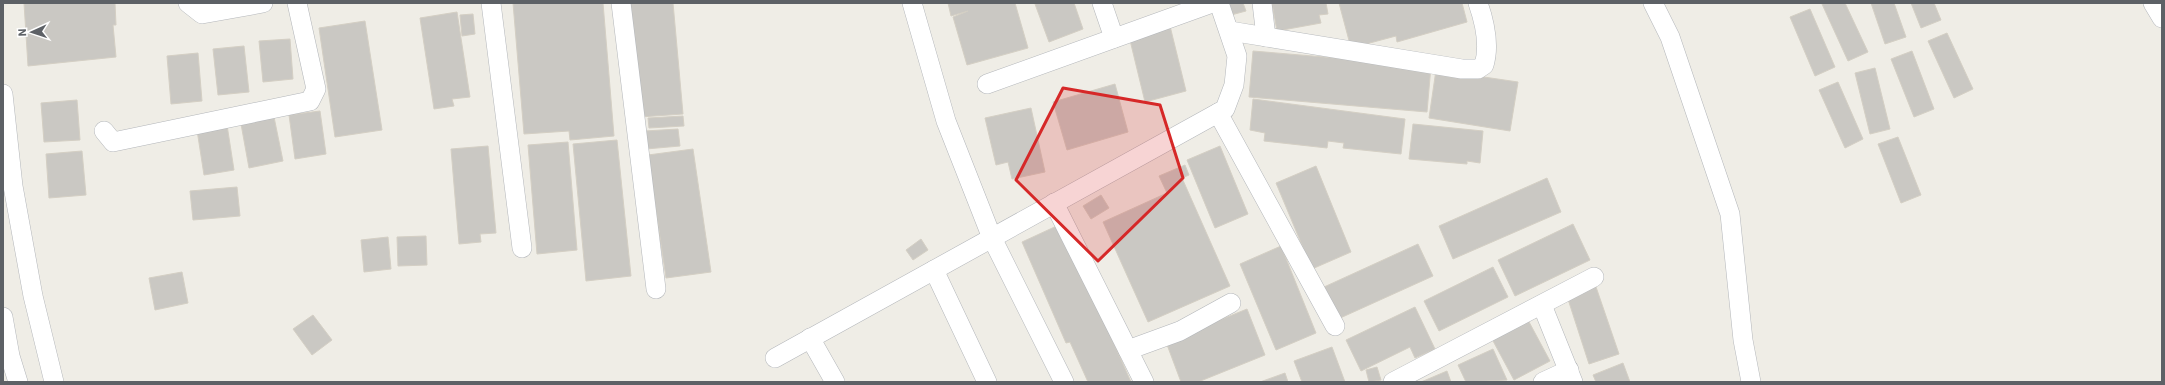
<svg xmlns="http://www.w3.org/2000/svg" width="2165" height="385" font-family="'IBM Plex Sans',sans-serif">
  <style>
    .building { fill: #cac8c3; stroke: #d4cfc4 }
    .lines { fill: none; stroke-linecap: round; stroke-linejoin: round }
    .minor-casing { stroke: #b3b6ba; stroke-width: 20 }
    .minor { stroke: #fff; stroke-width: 19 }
    .marked { fill: #d62828; fill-opacity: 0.2; stroke: #d62828; stroke-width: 3; stroke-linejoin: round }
  </style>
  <rect width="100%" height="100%" fill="#efede6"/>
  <g class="building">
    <path d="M24 3H115L116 25H113L116 57 28 66Z"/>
    <path d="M513 3H603L614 136 570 140 569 131 524 134Z"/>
    <path d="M624 3H673L683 114 640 117Z"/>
    <path d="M948 3H1015L1028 48 967 65 953 17 968 11 951 16Z"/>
    <path d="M1038 3H1074L1083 29 1049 42 1035 4Z"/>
    <path d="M1228 3H1243L1246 11 1231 15Z"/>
    <path d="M1272 3H1326L1328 14 1319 15 1321 23 1277 31Z"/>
    <path d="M1339 3H1462L1467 22 1397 42 1396 36 1351 48Z"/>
    <path d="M1824 3H1845L1868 52 1848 61 1822 4Z"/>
    <path d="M1871 3H1894L1906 37 1885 44Z"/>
    <path d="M1911 3H1934L1941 20 1921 28Z"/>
    <path d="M1810 9 1835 67 1815 76 1790 17Z"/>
    <path d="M457 12 470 97 452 99 454 106 434 109 420 18Z"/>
    <path d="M473 14 475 34 462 36 460 15Z"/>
    <path d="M365 21 382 130 335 137 319 28Z"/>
    <path d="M1170 26 1186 91 1145 102 1129 36Z"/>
    <path d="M1947 33 1973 89 1954 98 1928 41Z"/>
    <path d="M290 39 293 79 263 82 259 41Z"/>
    <path d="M244 46 249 92 218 95 213 49Z"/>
    <path d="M1253 51 1431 66 1427 112 1249 97Z"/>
    <path d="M1912 51 1934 109 1914 117 1891 59Z"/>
    <path d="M198 53 202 101 171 104 167 56Z"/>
    <path d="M1875 68 1890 129 1870 134 1855 73Z"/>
    <path d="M1436 70 1518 82 1510 131 1429 118Z"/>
    <path d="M1838 82 1863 139 1845 148 1819 90Z"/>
    <path d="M1115 84 1128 132 1067 150 1053 102Z"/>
    <path d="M1253 99 1405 119 1401 154 1343 148 1344 143 1328 141 1327 148 1264 141 1265 133 1250 130Z"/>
    <path d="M77 100 80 140 44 142 41 103Z"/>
    <path d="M1031 108 1045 172 1012 179 1008 162 996 165 985 118Z"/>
    <path d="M320 111 326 154 295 159 289 115Z"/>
    <path d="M683 116 684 126 649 128 648 118Z"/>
    <path d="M274 117 283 161 249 168 241 124Z"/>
    <path d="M1413 124 1483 131 1480 163 1467 161V164L1409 159Z"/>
    <path d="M227 125 234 170 204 175 197 130Z"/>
    <path d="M678 129 680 146 646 149 645 131Z"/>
    <path d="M1898 137 1921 195 1901 203 1878 144Z"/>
    <path d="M617 140 631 276 586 281 573 144Z"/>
    <path d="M568 142 577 250 537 254 528 145Z"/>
    <path d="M488 146 496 233 480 234 481 242 459 244 451 149Z"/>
    <path d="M1220 146 1248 214 1215 228 1187 160Z"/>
    <path d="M693 149 711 272 666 278 648 155Z"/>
    <path d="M82 151 86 195 49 198 46 154Z"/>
    <path d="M1185 165 1189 175 1182 178 1230 286 1148 322 1103 222 1167 193 1159 176Z"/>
    <path d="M1316 166 1351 252 1312 269 1276 183Z"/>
    <path d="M1547 178 1561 212 1453 259 1439 226Z"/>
    <path d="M237 187 240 216 193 220 190 191Z"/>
    <path d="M1101 195 1109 208 1091 219 1083 206Z"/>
    <path d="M1061 224 1131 382H1088L1070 342 1066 343 1022 242Z"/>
    <path d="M1573 224 1590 260 1515 296 1498 260Z"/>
    <path d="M426 236 427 265 398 266 397 237Z"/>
    <path d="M388 237 391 269 364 272 361 240Z"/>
    <path d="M921 239 928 250 913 260 906 250Z"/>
    <path d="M1418 244 1433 276 1338 319 1324 287Z"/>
    <path d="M1281 246 1316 333 1276 350 1240 264Z"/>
    <path d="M1493 267 1508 297 1439 331 1424 301Z"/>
    <path d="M182 272 188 303 155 310 149 278Z"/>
    <path d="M1595 284 1619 354 1589 364 1566 293Z"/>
    <path d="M1415 307 1435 349 1415 358 1410 347 1361 371 1346 340Z"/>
    <path d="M1247 309 1265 355 1198 382H1181L1166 342Z"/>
    <path d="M313 315 332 340 312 355 293 329Z"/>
    <path d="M1528 320 1550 361 1514 380 1492 339Z"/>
    <path d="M1332 347 1345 382H1302L1294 361Z"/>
    <path d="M1493 349 1507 380 1466 382 1458 365Z"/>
    <path d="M1623 363 1630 382H1596L1593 375Z"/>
    <path d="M1377 367 1381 380 1369 382 1366 370Z"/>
    <path d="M1447 371 1451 382H1421Z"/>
    <path d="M1285 373 1288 382H1260Z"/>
  </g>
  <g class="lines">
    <defs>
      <g id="minor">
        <path d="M188 3 202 14 263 3"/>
        <path d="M491 3 522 248"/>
        <path d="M621 3 656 289"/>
        <path d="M912 3 946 121 992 238 1064 382"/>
        <path d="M1102 3 1114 38"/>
        <path d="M1262 3 1266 37"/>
        <path d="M1653 3 1670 37 1730 214 1743 340 1751 382"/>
        <path d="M2153 3 2162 18"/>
        <path d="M1230 31 1462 69H1478L1484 65C1490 45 1485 23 1478 3"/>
        <path d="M987 84 1212 3"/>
        <path d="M3 94 13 186 33 296 54 382"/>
        <path d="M1218 113 1335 326"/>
        <path d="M104 131 113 142 310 101 316 89 297 3"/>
        <path d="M1054 203 1144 382"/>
        <path d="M934 270 987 382"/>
        <path d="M1542 305 1573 382"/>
        <path d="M3 317 10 356 18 382"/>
        <path d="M810 338 835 382"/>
        <path d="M1128 350 1180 331 1231 303"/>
        <path d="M775 358 1225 109 1234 85 1237 56 1219 3"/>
        <path d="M1393 382 1594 277"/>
        <path d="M1543 382 1569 370"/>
      </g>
    </defs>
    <use href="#minor" class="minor-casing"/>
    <use href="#minor" class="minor"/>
  </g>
  <path class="marked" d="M1063 88 1160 105 1183 178 1098 261 1016 180Z"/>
  <rect width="2165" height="385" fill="none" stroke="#5d6166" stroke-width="8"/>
  <g transform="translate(32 32) rotate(267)" stroke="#ffffff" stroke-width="3" paint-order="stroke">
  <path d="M0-3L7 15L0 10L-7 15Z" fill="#5d6166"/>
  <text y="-6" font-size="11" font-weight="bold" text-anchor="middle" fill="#5d6166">N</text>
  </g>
</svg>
